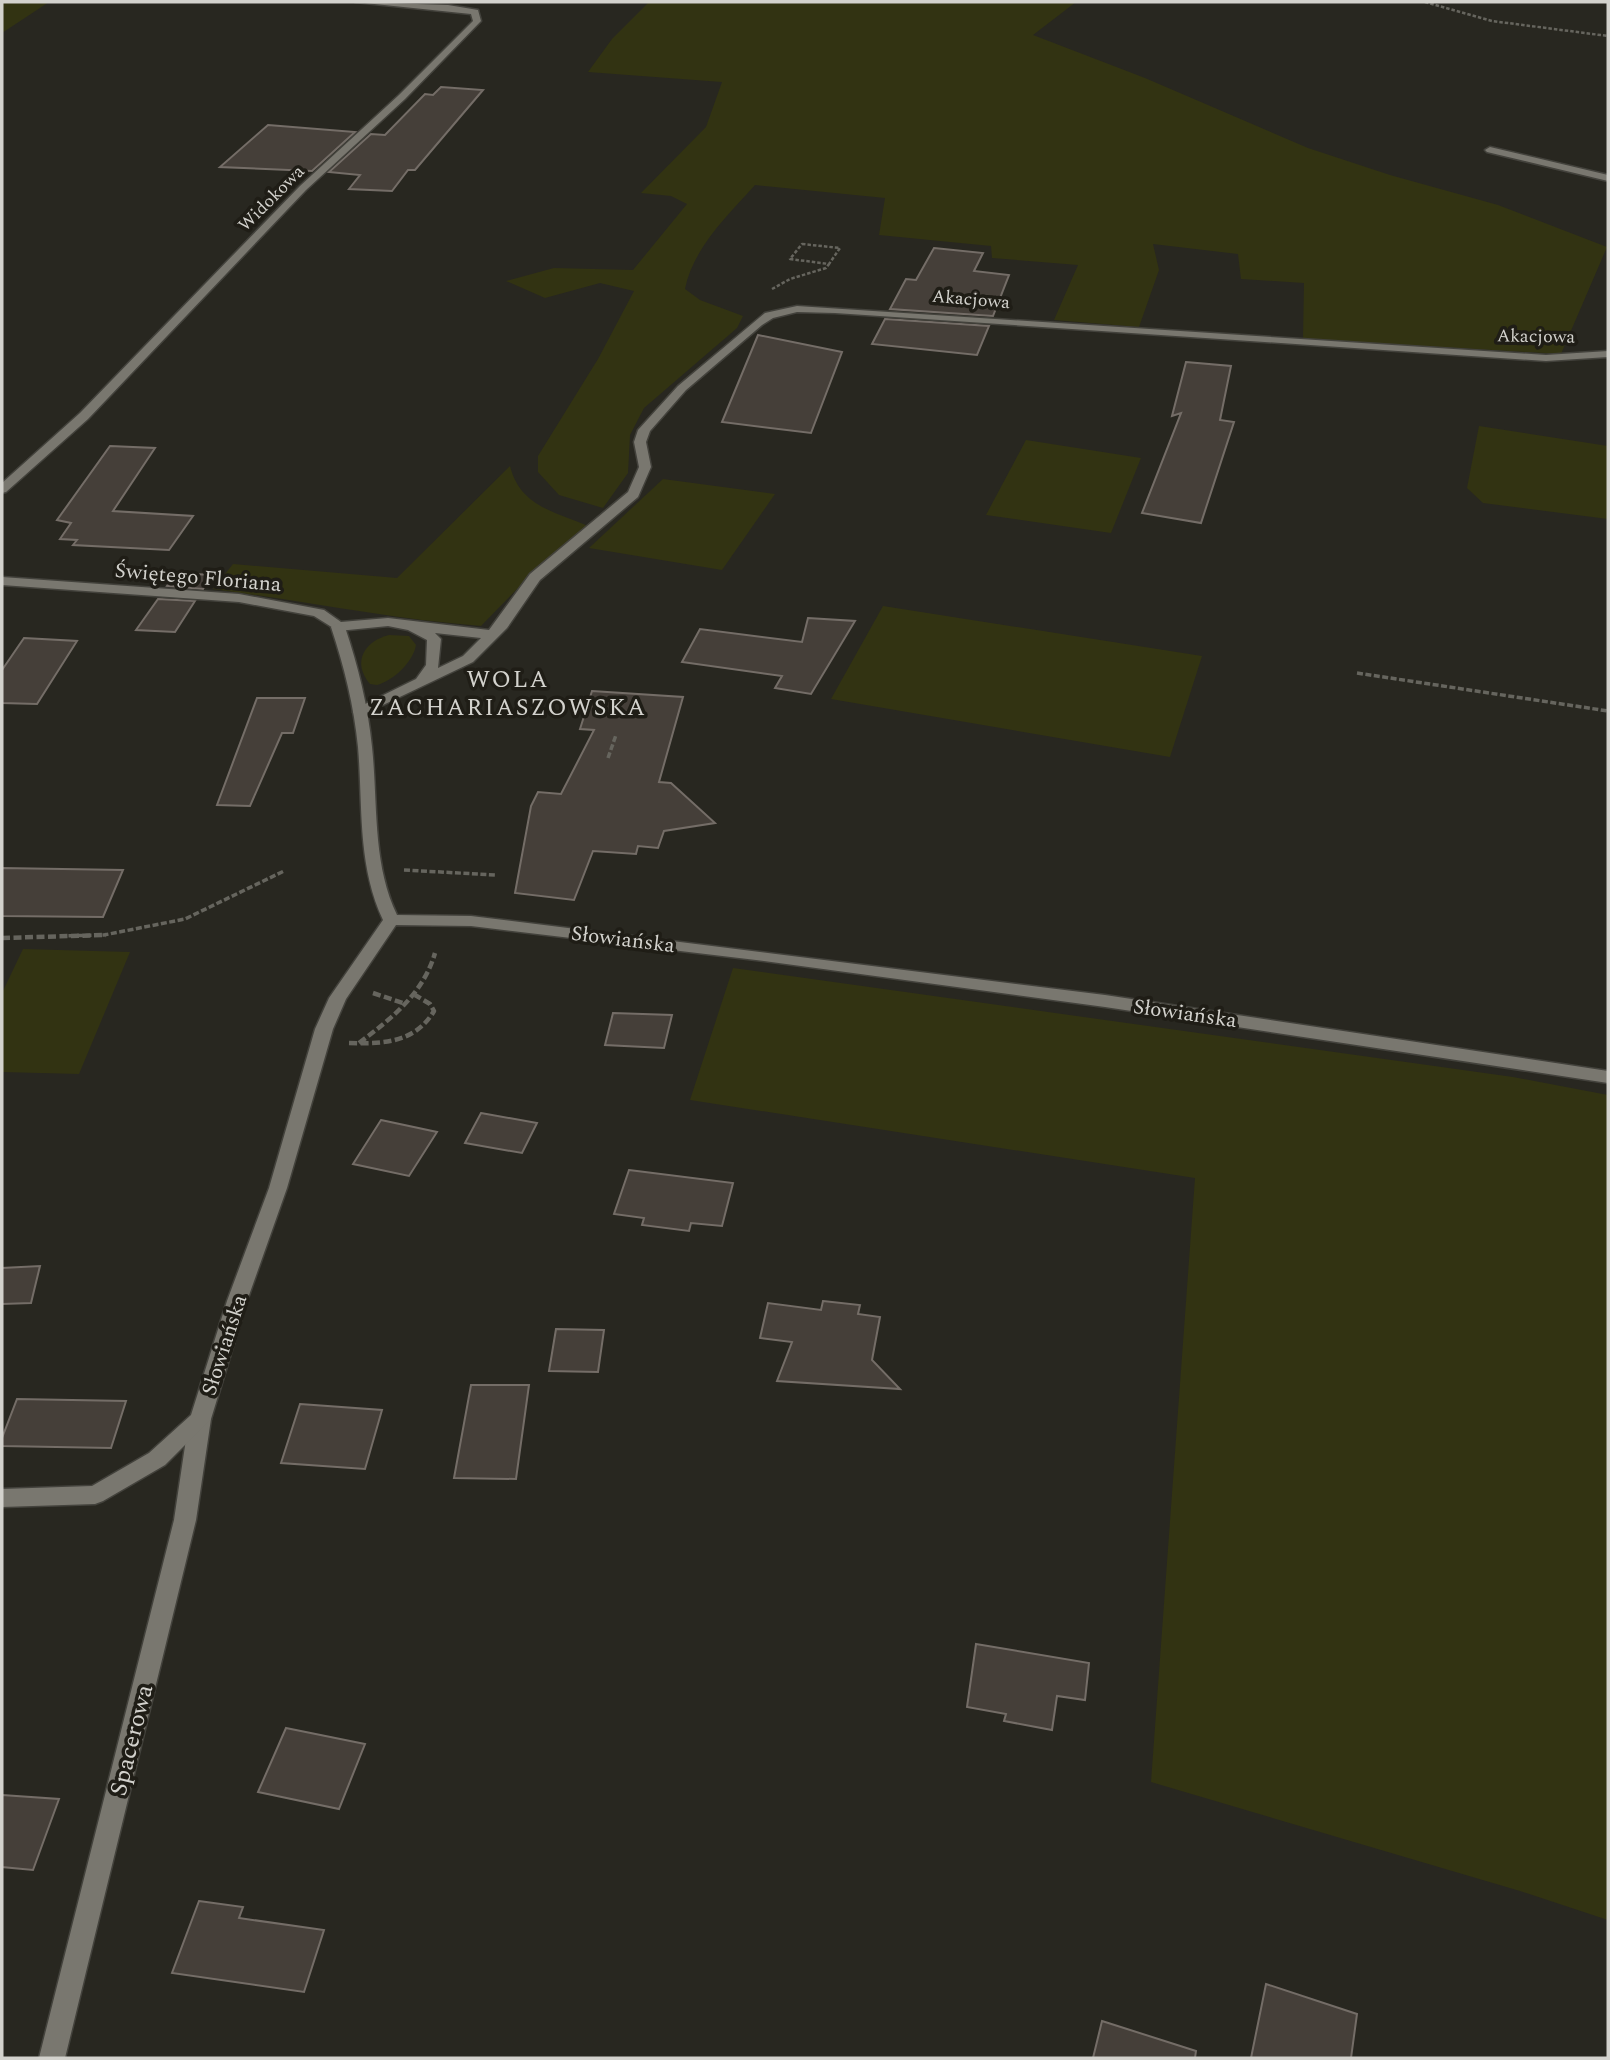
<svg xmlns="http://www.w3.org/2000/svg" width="1610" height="2060" font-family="Spectral,serif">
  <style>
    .green { fill: #323312 }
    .building { fill: #453f39; stroke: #746d67; stroke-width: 2 }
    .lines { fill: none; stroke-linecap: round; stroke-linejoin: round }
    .service-casing { stroke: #43423c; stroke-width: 3 }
    .minor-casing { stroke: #43423c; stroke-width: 3 }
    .tertiary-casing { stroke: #43423c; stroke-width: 3 }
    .path-far2 { stroke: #66655e; stroke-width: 2.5; stroke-dasharray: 3.5 2; stroke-linecap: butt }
    .path-far1 { stroke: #66655e; stroke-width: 3.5; stroke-dasharray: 6 2.5; stroke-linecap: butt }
    .path { stroke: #66655e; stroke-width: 4.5; stroke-dasharray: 8 3.5; stroke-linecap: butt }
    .service { fill: #79776f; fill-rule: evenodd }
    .minor { fill: #79776f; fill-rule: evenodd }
    .tertiary { fill: #79776f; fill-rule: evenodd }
    .labels { text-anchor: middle; stroke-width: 7; stroke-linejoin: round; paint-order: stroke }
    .far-street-label { font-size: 18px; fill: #d3d2cd; stroke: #1f1d16 }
    .street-label { font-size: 21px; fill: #d3d2cd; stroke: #1f1d16 }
    .quarter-label { font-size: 24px; letter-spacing: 2px; fill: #d3d2cd; stroke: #1f1d16 }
    .near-street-label { font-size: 24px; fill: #d3d2cd; stroke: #1f1d16 }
  </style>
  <rect width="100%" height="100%" fill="#282720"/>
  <g class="green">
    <path d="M2 2H49L2 33Z"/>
    <path d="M649 2H1076L1033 35 1145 78 1308 148 1390 175 1498 205 1607 247 1561 354 1303 339 1304 283 1241 279 1238 254 1153 244 1159 270 1139 327 1054 320 1078 265 992 258 991 246 879 235 885 198 755 185C728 215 693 248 685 289L700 300 743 316 737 328 644 408 630 435 628 473 603 508 559 495 538 472V456L598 359 634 291 600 283 545 298 506 281 554 268 633 270 687 204 671 196 641 193 706 127 722 82 588 72 612 39Z"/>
    <path d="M1479 426 1608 446V519L1483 503 1467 488Z"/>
    <path d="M1026 440 1141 458 1111 533 986 515Z"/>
    <path d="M510 466C520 506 553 511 588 526L517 589 481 626C391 619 303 601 213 589L233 564 397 578Z"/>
    <path d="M663 479 775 494 722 570 589 548Z"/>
    <path d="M883 606 1202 656 1170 757 831 699Z"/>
    <path d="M389 635 409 636 416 645C413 662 394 680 377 685L370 684C351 662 365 641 389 635Z"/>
    <path d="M23 949 130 952 79 1074 2 1072V993Z"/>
    <path d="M733 968 1513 1077 1608 1095V1920L1520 1891 1151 1782 1195 1178 690 1100Z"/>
  </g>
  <g class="building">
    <path d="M441 87 483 90 415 170H408L392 191 349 189 360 175 329 172 371 134 385 135 425 94 433 95Z"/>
    <path d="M268 125 355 132 312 171 220 167Z"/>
    <path d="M934 248 983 253 974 271 1009 275 993 316 890 309 906 279 916 280Z"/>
    <path d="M885 319 989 326 977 355 872 344Z"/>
    <path d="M758 335 842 352 811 433 722 422Z"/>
    <path d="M1186 362 1231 366 1220 420 1234 422 1201 523 1142 513 1181 413 1172 416Z"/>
    <path d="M110 446 155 448 113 511 193 516 169 550 73 545 77 540 60 539 71 523 57 520Z"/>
    <path d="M176 573 211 575 203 589 167 586Z"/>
    <path d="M158 599 195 601 175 632 136 630Z"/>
    <path d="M808 618 855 621 811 694 775 688 782 676 682 662 700 629 802 642Z"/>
    <path d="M24 638 77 641 37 704 2 703V670Z"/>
    <path d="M592 691 683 697 659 782 671 783 715 823 664 831 658 848 638 846 636 854 593 851 574 900 515 893 531 806 538 792 561 794 594 730 580 729Z"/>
    <path d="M257 698H305L293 733H282L250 806 217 805Z"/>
    <path d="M2 868 123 870 103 917 2 916Z"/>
    <path d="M613 1013 672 1015 664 1048 605 1045Z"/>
    <path d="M481 1113 537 1123 522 1153 465 1143Z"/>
    <path d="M381 1120 437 1132 409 1176 353 1164Z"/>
    <path d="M629 1170 733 1183 722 1226 691 1223 689 1231 642 1225 644 1218 614 1214Z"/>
    <path d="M40 1266 31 1303 2 1304V1268Z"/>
    <path d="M823 1301 860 1305 858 1314 880 1317 872 1360 900 1389 777 1381 792 1342 760 1338 768 1303 821 1310Z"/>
    <path d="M556 1329 604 1330 598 1372 549 1371Z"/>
    <path d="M471 1385H529L516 1479 454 1478Z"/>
    <path d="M17 1399 126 1401 111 1448 2 1446V1438Z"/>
    <path d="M300 1404 382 1410 365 1469 281 1463Z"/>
    <path d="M976 1644 1089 1663 1085 1700 1057 1696 1052 1730 1004 1721 1006 1714 967 1707Z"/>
    <path d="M286 1728 365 1744 339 1809 258 1792Z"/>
    <path d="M2 1795 59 1799 33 1870 2 1867Z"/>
    <path d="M199 1901 243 1907 239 1918 324 1930 304 1992 172 1973Z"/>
    <path d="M1266 1984 1357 2014 1351 2058H1251Z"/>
    <path d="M1102 2021 1196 2051 1195 2058H1093Z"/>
  </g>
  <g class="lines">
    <defs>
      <path id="service" d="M1490 147 1608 175V181L1487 152 1485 150Z"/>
      <g id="minor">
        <path d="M355 2 448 5 478 10 481 21 405 99 306 190 88 419 6 492 2 493V483L80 413 300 186 399 95 473 21 471 14Z"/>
        <path d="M797 306 1546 355 1608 351V357L1546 361 835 313 797 312 773 318 762 325 686 390 650 431 646 442 651 467 638 497 540 580 507 628 473 662 360 716 355 715 353 712 355 709 416 679 426 665 427 640 408 630 388 626 338 631 314 616 239 602 2 585V577L239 594 324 610 341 622 388 618 489 630 530 574 628 492 639 467 634 442 638 430 678 386 765 313ZM435 633 481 638 463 656 438 668 441 639Z"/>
        <path d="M200 1411 207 1413 211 1419 196 1520 65 2058H39L174 1520 189 1419 193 1413Z"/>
      </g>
      <path id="tertiary" d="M338 623 345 627C358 666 368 706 372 747 378 803 372 863 397 915L471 916 1105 995 1608 1071V1083L1105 1007 756 960 471 926 396 925 346 999 333 1029 287 1188 247 1301 211 1419 165 1465 103 1501 95 1504 2 1507V1489L92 1486 149 1453 191 1415 227 1301 269 1188 315 1029 329 998 383 920C357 865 363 805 358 747 354 706 344 666 331 627Z"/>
    </defs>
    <use href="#service" class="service-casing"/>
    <use href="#minor" class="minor-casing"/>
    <use href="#tertiary" class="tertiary-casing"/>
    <g class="path-far2">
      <path d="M1425 2 1492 21 1608 36"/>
      <path d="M802 244 840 248 829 264 790 259Z"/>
      <path d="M772 289 790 279 826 268 829 264"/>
    </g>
    <g class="path-far1">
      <path d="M1357 673 1608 711"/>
      <path d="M608 758 616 735"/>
      <path d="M404 870 495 875"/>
      <path d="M60 936 104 935 185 919 284 871"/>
    </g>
    <g class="path">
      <path d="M2 938 106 935"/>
      <path d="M373 993 406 1004"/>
      <path d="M349 1043C383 1044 415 1043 434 1011L430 1004 415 995"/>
      <path d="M359 1043C392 1018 423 994 435 953"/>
    </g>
    <use href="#service" class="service"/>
    <use href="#minor" class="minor"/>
    <use href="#tertiary" class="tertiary"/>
  </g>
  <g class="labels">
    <g class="far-street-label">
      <text transform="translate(271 198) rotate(-45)" y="6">Widokowa</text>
      <text transform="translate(971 299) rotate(5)" y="6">Akacjowa</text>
      <text transform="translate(1536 336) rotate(1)" y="6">Akacjowa</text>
    </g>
    <g class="street-label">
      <text transform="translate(198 577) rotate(5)" y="7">Świętego Floriana</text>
      <text transform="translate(623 939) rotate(7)" y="7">Słowiańska</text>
      <text transform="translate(1185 1013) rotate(8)" y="7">Słowiańska</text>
      <text transform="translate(224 1345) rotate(-72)" y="7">Słowiańska</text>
    </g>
    <g class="quarter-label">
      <text x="508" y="687">WOLA<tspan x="508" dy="28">ZACHARIASZOWSKA</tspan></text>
    </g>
    <g class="near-street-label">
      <text transform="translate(131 1740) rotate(-76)" y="8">Spacerowa</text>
    </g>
  </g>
  <rect width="1610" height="2060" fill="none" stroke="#d3d2cd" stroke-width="7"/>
</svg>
